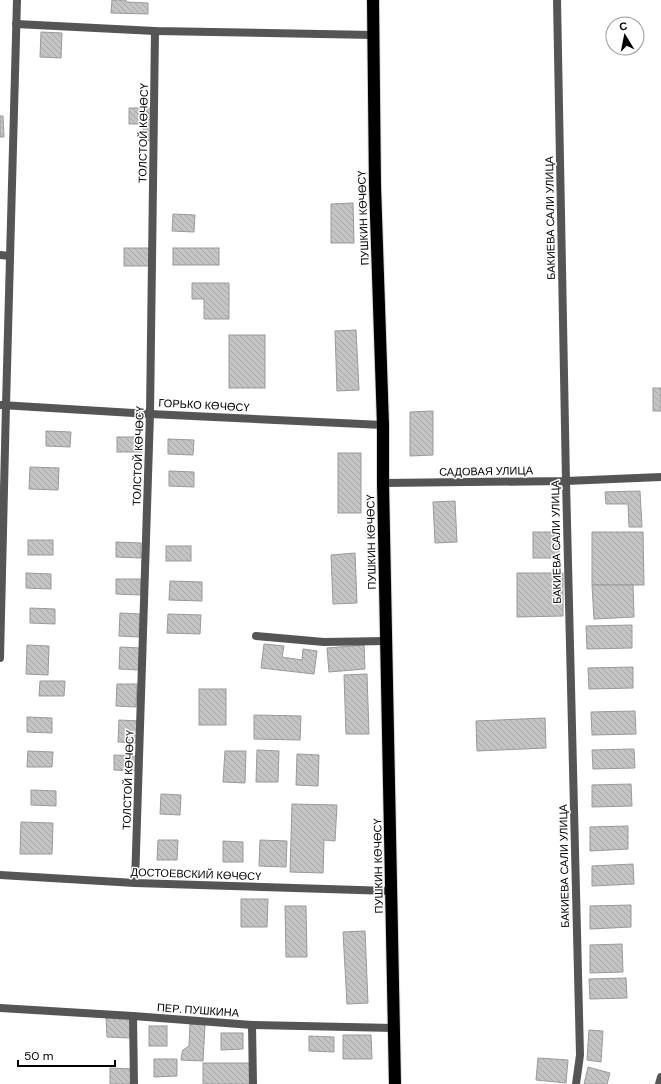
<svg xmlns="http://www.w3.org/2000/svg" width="661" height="1084" font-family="'DM Sans',sans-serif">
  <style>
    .building { fill: url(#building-back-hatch); stroke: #999 }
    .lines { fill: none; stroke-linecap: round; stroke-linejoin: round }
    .highway-casing { stroke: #dbdbdb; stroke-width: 14 }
    .street { stroke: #555; stroke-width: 8 }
    .highway { stroke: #000; stroke-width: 12 }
    .labels { text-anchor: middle; stroke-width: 3; stroke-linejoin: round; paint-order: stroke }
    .street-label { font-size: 11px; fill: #000; stroke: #fff }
  </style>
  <defs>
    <pattern id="building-back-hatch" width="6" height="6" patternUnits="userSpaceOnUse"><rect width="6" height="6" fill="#c4c4c4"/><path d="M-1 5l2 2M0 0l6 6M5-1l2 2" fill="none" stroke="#a7a7a7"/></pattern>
  </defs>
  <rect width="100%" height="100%" fill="#fff"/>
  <g class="building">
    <path d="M112 0H126V2L148 3V14L111 13Z"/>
    <path d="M41 32 62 33 61 58 40 57Z"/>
    <path d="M129 108H153V140L143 141V124H129Z"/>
    <path d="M0 116H3L4 137H0Z"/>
    <path d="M353 203 354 243H331V204Z"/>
    <path d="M173 214 195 215 194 232 172 231Z"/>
    <rect x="124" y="248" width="26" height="18"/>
    <rect x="173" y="248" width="46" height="17"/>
    <path d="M192 283H229V319H204V299H192Z"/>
    <path d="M356 330 359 390 337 391 335 331Z"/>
    <rect x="229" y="335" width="36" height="53"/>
    <rect x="653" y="388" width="8" height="23"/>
    <path d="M433 411V455L410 456V412Z"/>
    <path d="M46 431 71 432 70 447 46 446Z"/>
    <rect x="117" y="437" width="25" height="15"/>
    <path d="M168 439 194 440 193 455 168 454Z"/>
    <rect x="338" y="453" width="23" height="60"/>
    <path d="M30 467 59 468 58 490 29 489Z"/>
    <path d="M169 471 194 472V487L169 486Z"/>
    <path d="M640 491 642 527H629L628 504H606L605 492Z"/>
    <path d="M455 501 457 542 435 543 433 502Z"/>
    <rect x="533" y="532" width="26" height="26"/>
    <path d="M592 532H643L644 585H592Z"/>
    <rect x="28" y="540" width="25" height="15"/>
    <path d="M116 542 141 543V558L116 557Z"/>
    <rect x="166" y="546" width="25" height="15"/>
    <path d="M355 553 357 603 333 604 331 555Z"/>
    <path d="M26 573 51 574V589L26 588Z"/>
    <path d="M517 573H563V616L517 617Z"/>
    <path d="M116 579H141V595L116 594Z"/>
    <path d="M170 581 202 582V601L169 600Z"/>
    <path d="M592 585H633L634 617 594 619Z"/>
    <path d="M30 608 55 609V624L30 623Z"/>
    <path d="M120 613 140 614 139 637 119 636Z"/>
    <path d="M168 614 201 615 200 634 167 633Z"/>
    <path d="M632 625V648L587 649 586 626Z"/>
    <path d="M264 644 284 646 282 657 302 660 303 649 317 651 314 674 261 668Z"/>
    <path d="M27 645 49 646 48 675 26 674Z"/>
    <path d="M364 645 365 669 329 672 327 648Z"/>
    <path d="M120 647 140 648 139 670 119 669Z"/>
    <path d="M633 667V688L589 689 588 668Z"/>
    <path d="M367 674 369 734H346L344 675Z"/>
    <path d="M40 681H65L64 696H39Z"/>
    <path d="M117 684H137L136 707 116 706Z"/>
    <rect x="199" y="689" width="27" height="36"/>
    <path d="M635 711 636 734 592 735 591 712Z"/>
    <path d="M254 715 301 716 300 740 254 739Z"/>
    <path d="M27 717 52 718V733L27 732Z"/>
    <path d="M545 718 546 748 477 751 476 721Z"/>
    <path d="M119 720 140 721 139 743 118 742Z"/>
    <path d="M634 749 635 768 593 769 592 750Z"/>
    <path d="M257 750 279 751 278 782H256Z"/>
    <path d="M28 751 53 752 52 767H27Z"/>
    <path d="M225 751H246L245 783 223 782Z"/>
    <path d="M297 754 319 755 318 786 296 785Z"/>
    <path d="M114 755 139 756V771L114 770Z"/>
    <path d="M631 784 632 806 592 807V785Z"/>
    <path d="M31 790 56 791V806L31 805Z"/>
    <path d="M161 794 181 795 180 815 160 814Z"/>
    <path d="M292 804 337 805 335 841 324 840 323 873 290 872Z"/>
    <path d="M21 822 53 823 52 854H20Z"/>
    <path d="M628 826V849L590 851V827Z"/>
    <path d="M158 840H178L177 860H157Z"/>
    <path d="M260 840 287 841 286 867 259 866Z"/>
    <path d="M223 841 243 842V862H223Z"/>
    <path d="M633 864 634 884 592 886V866Z"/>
    <path d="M241 899H268L267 927H241Z"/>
    <path d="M631 905V927L590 929V906Z"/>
    <path d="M285 906H306L307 957H286Z"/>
    <path d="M365 931 368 1003 347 1004 343 932Z"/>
    <path d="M622 944 623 972 590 973V945Z"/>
    <path d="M626 978 627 998 590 999 589 979Z"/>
    <path d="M106 1017 130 1018 131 1038 107 1037Z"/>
    <path d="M190 1024H205L203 1061 181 1060 182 1053 183 1050 189 1046Z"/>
    <rect x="149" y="1026" width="18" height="20"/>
    <path d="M589 1030 603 1031 601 1062 587 1060Z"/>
    <path d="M221 1033H243V1049L221 1050Z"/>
    <path d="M343 1035H371L372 1059H343Z"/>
    <path d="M309 1036 334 1037V1052L309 1051Z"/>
    <path d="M538 1058 568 1060 566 1083 536 1080Z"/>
    <path d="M154 1059H177V1076L154 1077Z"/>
    <rect x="203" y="1063" width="48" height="21"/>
    <path d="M588 1067 610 1073 607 1084H584Z"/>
    <path d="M110 1068 132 1069 131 1084H110Z"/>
  </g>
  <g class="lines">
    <defs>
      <path id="highway" d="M373 0 375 186 383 425V483L395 1084"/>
    </defs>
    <use href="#highway" class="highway-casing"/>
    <g class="street">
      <path d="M557 0 566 481 580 1055 576 1084"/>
      <path d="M16 24 155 31 374 35"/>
      <path d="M0 255 10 256"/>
      <path d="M1 405 150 414 383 425"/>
      <path d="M383 483 566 481 661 477"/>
      <path d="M256 636 324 642 386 641"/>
      <path d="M0 658 6 405 17 0"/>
      <path d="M0 875 135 883 391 891"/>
      <path d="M135 883 150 414 155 31"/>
      <path d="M0 1008 133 1016 252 1025 394 1028"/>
      <path d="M133 1016 134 1084"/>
      <path d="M252 1025 253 1084"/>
      <path d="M659 1084 661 1077"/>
    </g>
    <use href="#highway" class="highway"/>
  </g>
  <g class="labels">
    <g class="street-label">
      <text transform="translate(143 133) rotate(-89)" y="4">ТОЛСТОЙ КӨЧӨСҮ</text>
      <text transform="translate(363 218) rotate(-92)" y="4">ПУШКИН КӨЧӨСҮ</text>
      <text transform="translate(550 218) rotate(-91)" y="4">БАКИЕВА САЛИ УЛИЦА</text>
      <text transform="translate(204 405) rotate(3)" y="4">ГОРЬКО КӨЧӨСҮ</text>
      <text transform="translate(138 456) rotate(-88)" y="4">ТОЛСТОЙ КӨЧӨСҮ</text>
      <text transform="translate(486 471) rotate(-1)" y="4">САДОВАЯ УЛИЦА</text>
      <text transform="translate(371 542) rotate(-91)" y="4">ПУШКИН КӨЧӨСҮ</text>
      <text transform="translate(556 542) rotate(-91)" y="4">БАКИЕВА САЛИ УЛИЦА</text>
      <text transform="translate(128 780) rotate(-88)" y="4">ТОЛСТОЙ КӨЧӨСҮ</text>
      <text transform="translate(378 866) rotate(-91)" y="4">ПУШКИН КӨЧӨСҮ</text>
      <text transform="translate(564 866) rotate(-91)" y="4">БАКИЕВА САЛИ УЛИЦА</text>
      <text transform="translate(196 874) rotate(2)" y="4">ДОСТОЕВСКИЙ КӨЧӨСҮ</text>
      <text transform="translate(198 1010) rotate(4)" y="4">ПЕР. ПУШКИНА</text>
    </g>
  </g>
  <g transform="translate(625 36) rotate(350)"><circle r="19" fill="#ffffff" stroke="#999999"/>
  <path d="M0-3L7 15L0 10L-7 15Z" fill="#000000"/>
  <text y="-6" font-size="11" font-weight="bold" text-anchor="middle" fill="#000000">С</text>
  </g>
  <path d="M18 1060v6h97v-6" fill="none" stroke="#000000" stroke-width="2"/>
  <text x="24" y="1060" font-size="12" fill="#000000" stroke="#ffffff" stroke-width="3" paint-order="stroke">50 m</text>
</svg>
